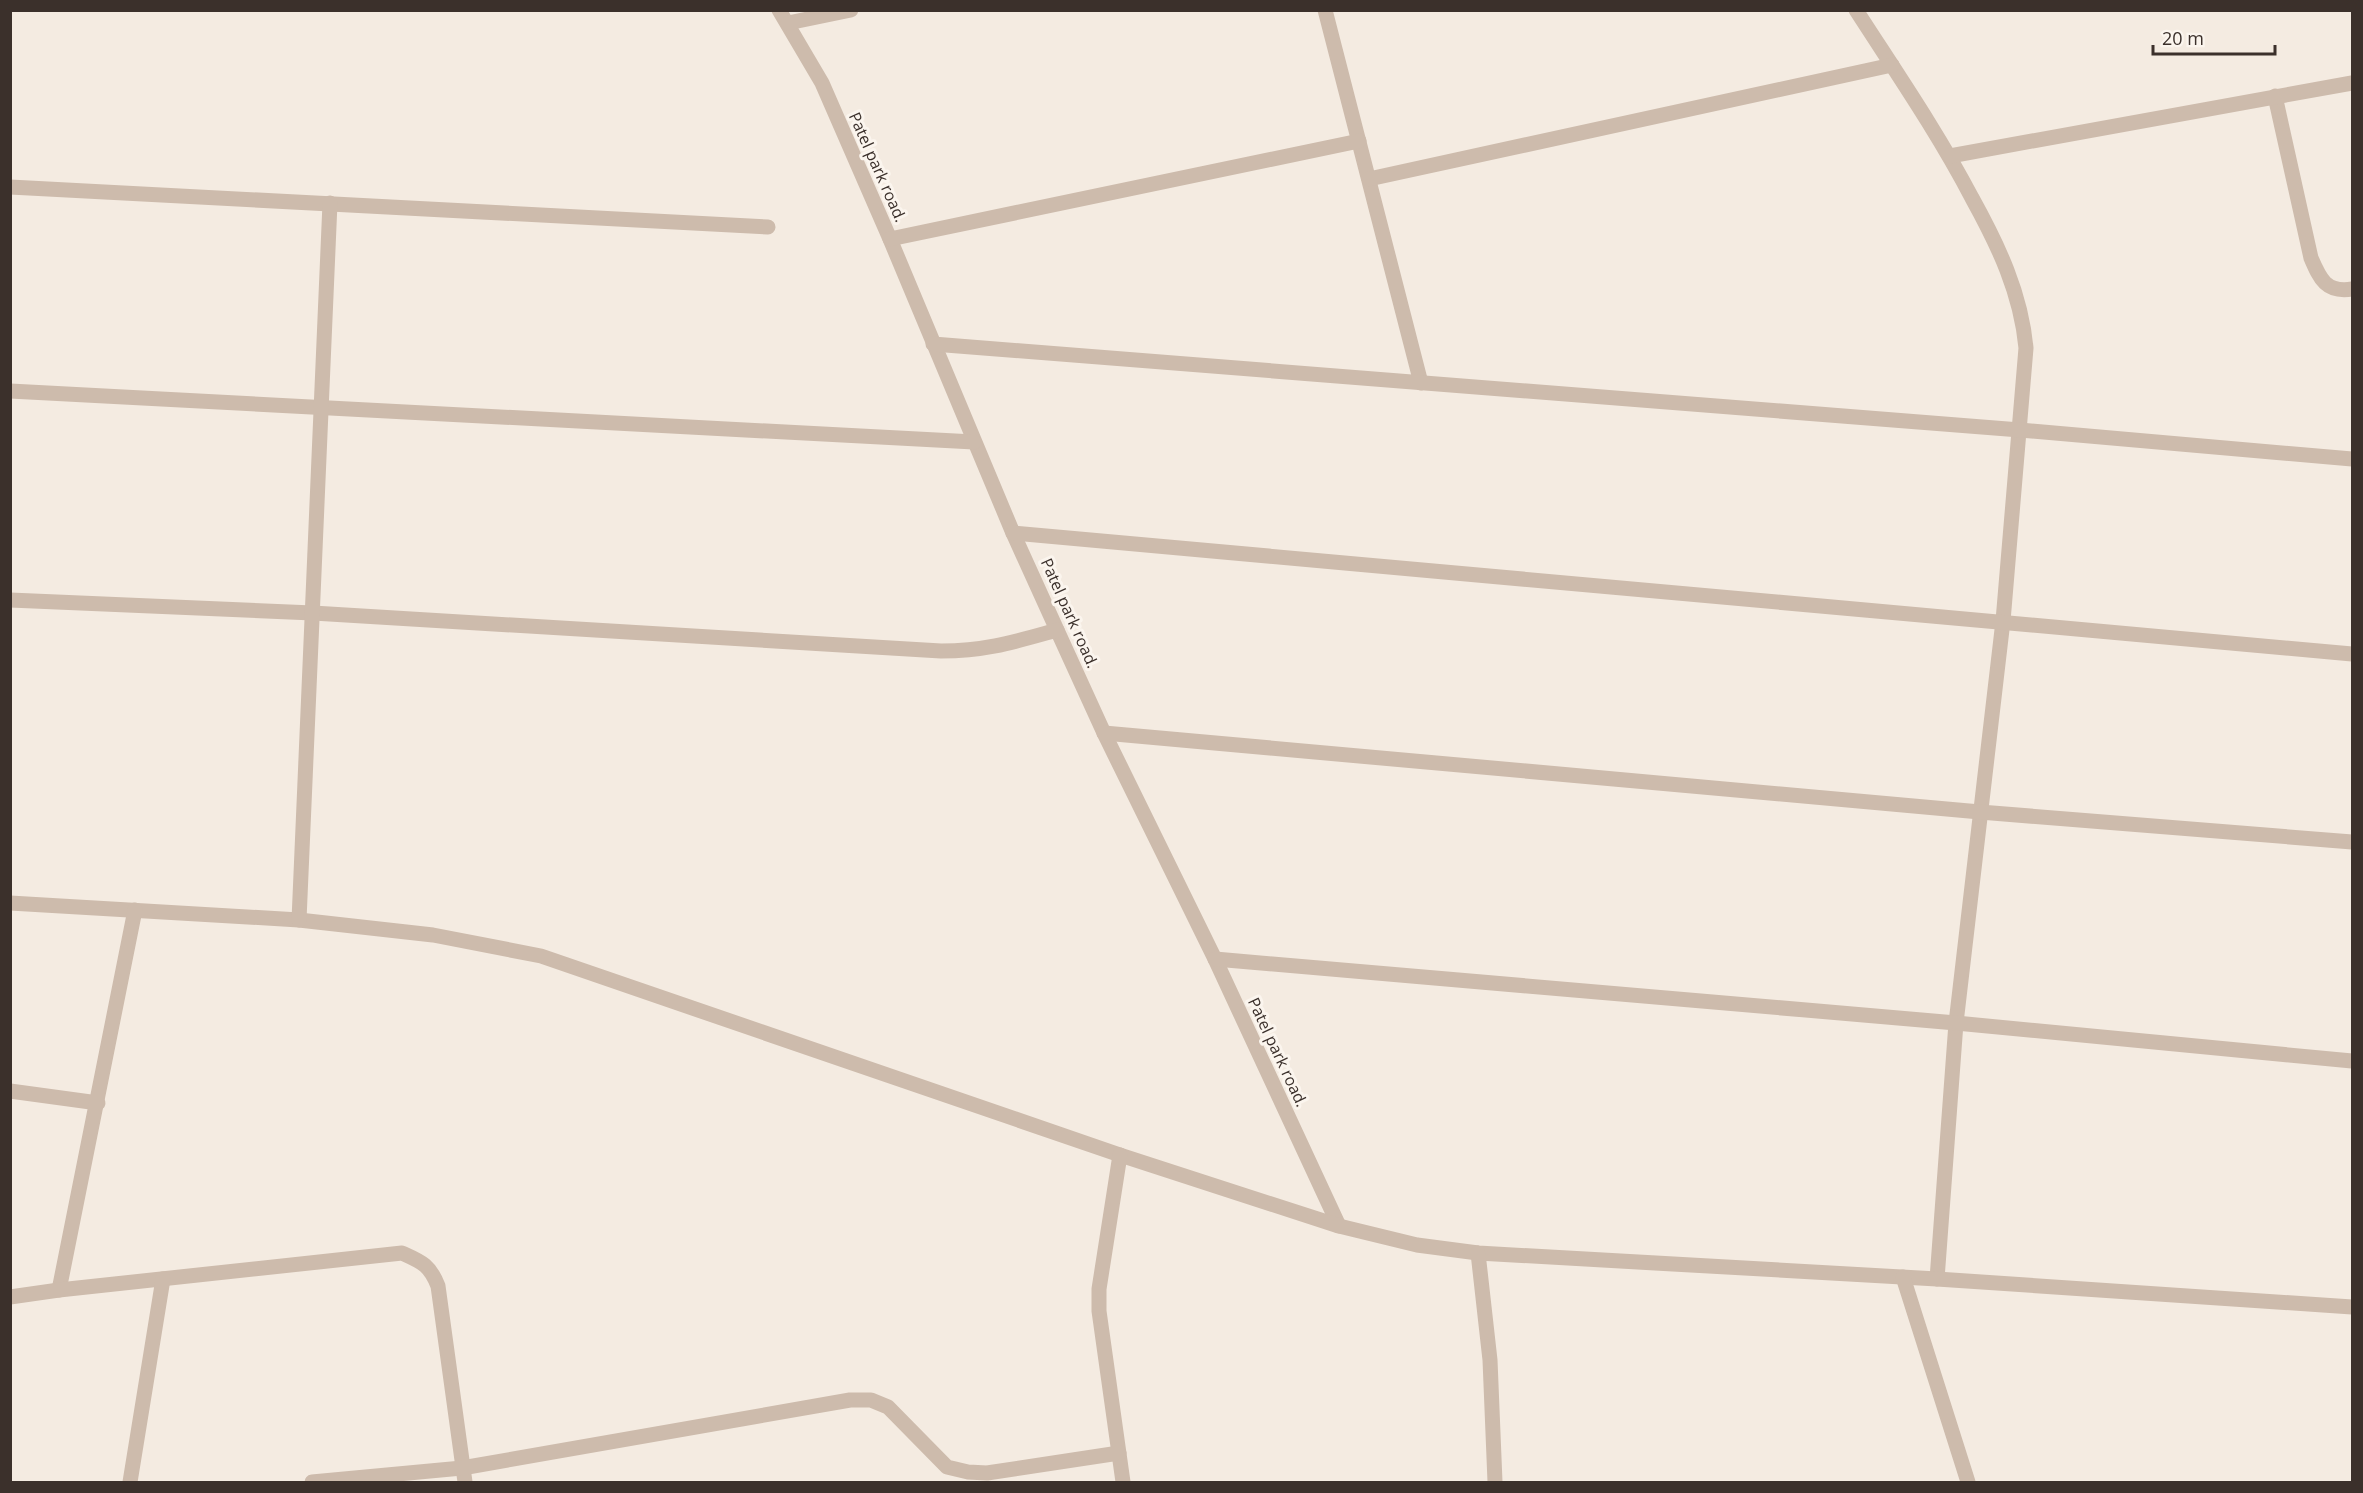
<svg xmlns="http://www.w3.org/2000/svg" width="2363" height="1493" font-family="'Open Sans',sans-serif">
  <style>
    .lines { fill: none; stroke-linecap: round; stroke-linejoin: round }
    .minor { stroke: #cdbbac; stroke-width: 15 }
    .labels { text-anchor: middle; stroke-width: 6; stroke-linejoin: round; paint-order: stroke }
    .street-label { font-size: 16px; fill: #3b302b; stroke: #fbf5ee }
  </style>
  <rect width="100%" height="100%" fill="#f4ebe1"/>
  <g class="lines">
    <g class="minor">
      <path d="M779 10 822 83 890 239 1013 533 1057 630 1104 733 1215 959 1339 1226"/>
      <path d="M1325 10 1421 383"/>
      <path d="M1856 10C1896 72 1938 133 1972 198 1998 245 2021 293 2026 348L2003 621 1956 1023 1937 1279"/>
      <path d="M788 23 851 10"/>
      <path d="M2275 96 2311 258C2320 279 2326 293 2352 289"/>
      <path d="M1950 156 2352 83"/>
      <path d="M1369 179 1892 65"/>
      <path d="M10 187 768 227"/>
      <path d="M890 239 1359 141"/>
      <path d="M933 344 2020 430 2352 459"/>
      <path d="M10 391 974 442"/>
      <path d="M1013 533 2352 654"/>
      <path d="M10 600 313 613 941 651C986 651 1014 642 1057 630"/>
      <path d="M1104 733 1980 812 2352 842"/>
      <path d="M10 903 299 920 433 935 541 956 1120 1155 1339 1226 1417 1245 1478 1253 1937 1279 2352 1307"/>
      <path d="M299 920 330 203"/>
      <path d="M1215 959 1956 1023 2352 1061"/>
      <path d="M10 1091 98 1103"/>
      <path d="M1120 1155 1099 1289V1311L1123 1482"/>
      <path d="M1478 1253 1490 1360 1495 1482"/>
      <path d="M1903 1277 1968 1482"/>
      <path d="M59 1290 135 910"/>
      <path d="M10 1297 59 1290 402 1253C422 1262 430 1265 438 1286L465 1482"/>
      <path d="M130 1482 163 1279"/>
      <path d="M312 1482 462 1468 850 1400H871L888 1407 947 1467 968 1472 987 1473 1119 1453"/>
    </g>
  </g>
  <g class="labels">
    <g class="street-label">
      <text transform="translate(878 167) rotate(66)" y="6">Patel park road.</text>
      <text transform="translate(1070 613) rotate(66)" y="6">Patel park road.</text>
      <text transform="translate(1278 1052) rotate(65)" y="6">Patel park road.</text>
    </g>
  </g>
  <rect width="2363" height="1493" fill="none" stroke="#3b302b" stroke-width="24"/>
  <path d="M2153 45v9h122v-9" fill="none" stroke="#3b302b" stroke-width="3"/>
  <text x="2162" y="45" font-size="18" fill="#3b302b" stroke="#fbf5ee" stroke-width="4.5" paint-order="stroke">20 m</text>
</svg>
